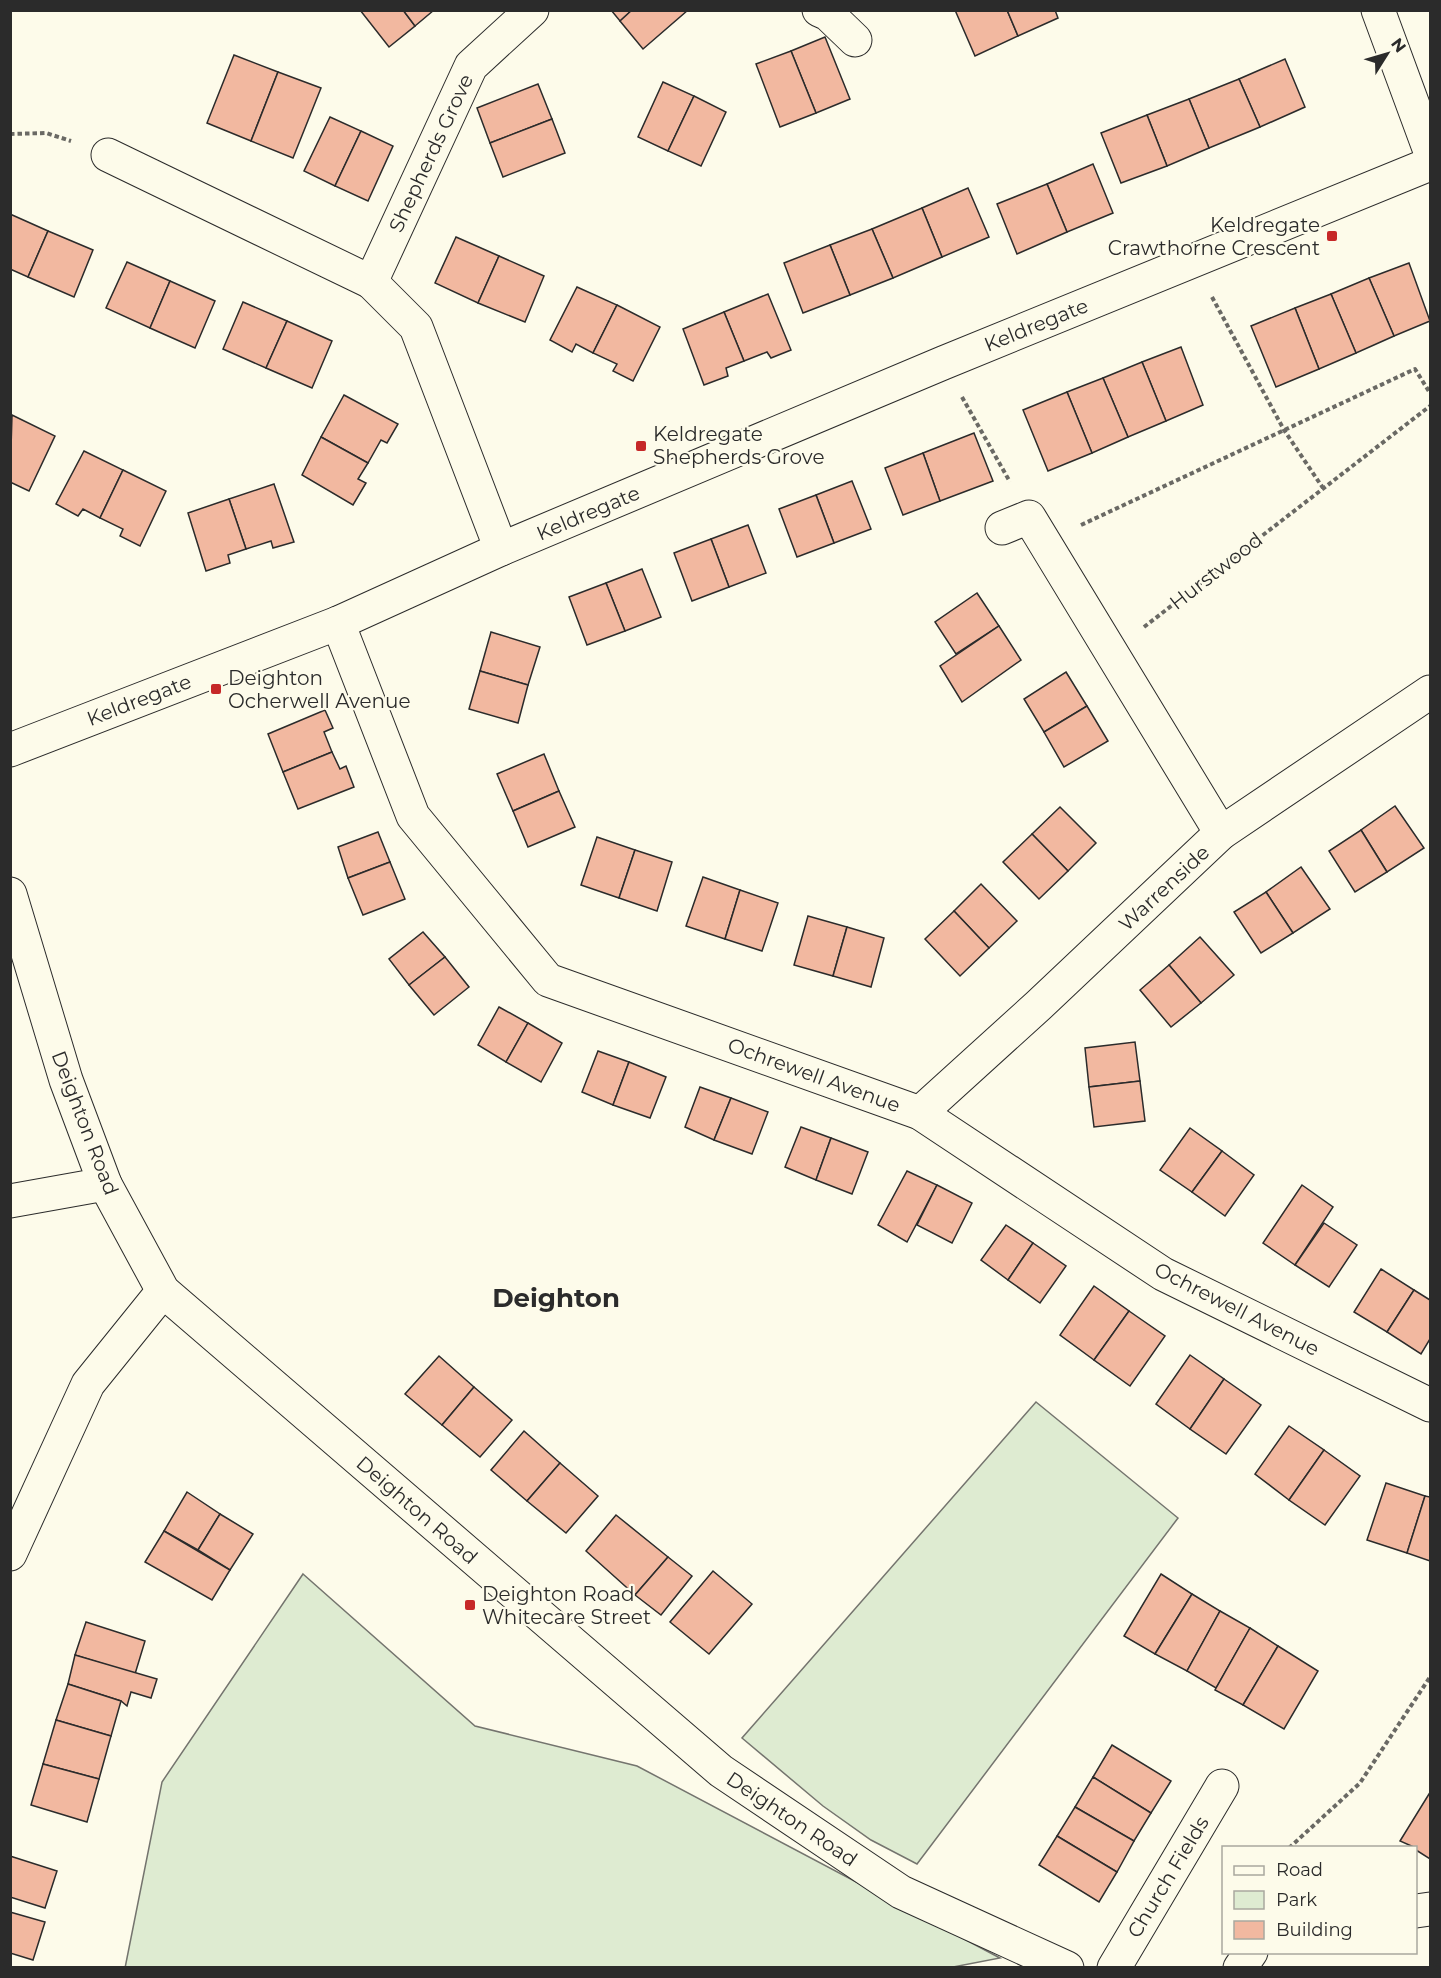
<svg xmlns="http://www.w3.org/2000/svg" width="1441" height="1978" font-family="Montserrat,sans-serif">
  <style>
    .green { fill: #deebd1; stroke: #74746e; stroke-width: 1.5 }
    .building { fill: #f2b8a0; stroke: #2b2b2b; stroke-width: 1.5 }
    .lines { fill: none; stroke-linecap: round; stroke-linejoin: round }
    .street-casing { stroke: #2b2b2b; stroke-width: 35 }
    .path { stroke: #6a6964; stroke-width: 4; stroke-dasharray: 4.5 3; stroke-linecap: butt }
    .street { stroke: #fdfbea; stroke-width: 33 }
    .poi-dot { fill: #c62828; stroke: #fdfbea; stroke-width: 2 }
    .labels { text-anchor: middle; stroke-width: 4.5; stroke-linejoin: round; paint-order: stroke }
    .street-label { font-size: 20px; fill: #2b2b2b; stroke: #fdfbea }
    .poi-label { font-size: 20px; fill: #2b2b2b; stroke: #fdfbea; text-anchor: start }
    .district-label { font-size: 26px; font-weight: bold; fill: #2b2b2b; stroke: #fdfbea }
  </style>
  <rect width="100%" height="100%" fill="#fdfbea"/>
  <g class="green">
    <path d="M1036 1402 1178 1518 917 1864 871 1840 823 1806 742 1738Z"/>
    <path d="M303 1574 475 1726 637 1766 1000 1958 948 1968H125L162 1782Z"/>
  </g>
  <g class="building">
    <path d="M360 10H403L415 26 389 47Z"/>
    <path d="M403 10H434L415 26Z"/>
    <path d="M611 10H632L620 21Z"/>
    <path d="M632 10H688L643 49 620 21Z"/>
    <path d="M955 10H1007L1018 36 975 56Z"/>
    <path d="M1007 10H1055L1058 18 1018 36Z"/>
    <path d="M825 37 850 99 816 113 791 51Z"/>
    <path d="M791 51 816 113 780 127 756 64Z"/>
    <path d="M234 55 278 72 251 141 207 123Z"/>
    <path d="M1285 59 1305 107 1260 127 1239 79Z"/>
    <path d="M278 72 321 88 293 158 251 141Z"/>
    <path d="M1239 79 1260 127 1209 148 1189 99Z"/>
    <path d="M663 82 694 96 668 151 638 137Z"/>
    <path d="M538 84 552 119 490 143 477 108Z"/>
    <path d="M694 96 726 112 701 166 668 151Z"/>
    <path d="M1189 99 1209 148 1167 166 1147 115Z"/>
    <path d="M1147 115 1167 166 1121 183 1101 133Z"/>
    <path d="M330 117 361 131 335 186 304 171Z"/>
    <path d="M552 119 565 153 503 177 490 143Z"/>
    <path d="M361 131 393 146 368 201 335 186Z"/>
    <path d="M1093 164 1113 213 1067 232 1047 184Z"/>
    <path d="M1047 184 1067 232 1017 254 997 204Z"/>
    <path d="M968 188 989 237 942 257 922 208Z"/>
    <path d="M922 208 942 257 893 278 872 229Z"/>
    <path d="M10 214 48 231 28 277 10 269Z"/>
    <path d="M872 229 893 278 850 295 830 245Z"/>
    <path d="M48 231 93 250 74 297 28 277Z"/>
    <path d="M456 237 499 256 478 303 435 283Z"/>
    <path d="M830 245 850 295 803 313 784 263Z"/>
    <path d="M499 256 544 276 525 322 478 303Z"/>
    <path d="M127 262 170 281 150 328 106 308Z"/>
    <path d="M1409 263 1430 321 1394 336 1369 278Z"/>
    <path d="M1369 278 1394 336 1356 353 1331 294Z"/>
    <path d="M170 281 215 301 195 348 150 328Z"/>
    <path d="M577 287 617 305 593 353 576 344 572 352 550 340Z"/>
    <path d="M768 294 791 350 771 358 767 352 744 361 724 312Z"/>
    <path d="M1331 294 1356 353 1319 369 1295 308Z"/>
    <path d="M243 302 287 321 266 368 223 349Z"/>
    <path d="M617 305 660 327 633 381 613 371 617 364 593 353Z"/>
    <path d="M1295 308 1319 369 1276 387 1251 326Z"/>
    <path d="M724 312 744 361 726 368 728 376 704 385 683 329Z"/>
    <path d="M287 321 332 341 312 388 266 368Z"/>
    <path d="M1181 347 1203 405 1166 421 1142 362Z"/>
    <path d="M1142 362 1166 421 1128 437 1103 378Z"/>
    <path d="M1103 378 1128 437 1092 453 1067 392Z"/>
    <path d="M1067 392 1092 453 1048 471 1023 410Z"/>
    <path d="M344 395 398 424 387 443 381 440 368 463 321 437Z"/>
    <path d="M12 415 55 436 29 491 10 482Z"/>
    <path d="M974 433 993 481 940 501 923 453Z"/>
    <path d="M321 437 368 463 358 479 366 483 353 505 302 475Z"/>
    <path d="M84 451 123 470 100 518 83 509 78 516 56 504Z"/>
    <path d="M923 453 940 501 903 515 885 468Z"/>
    <path d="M123 470 166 491 140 546 120 536 123 529 100 518Z"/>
    <path d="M852 481 871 529 834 543 816 495Z"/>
    <path d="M274 484 294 542 273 548 271 541 246 549 229 499Z"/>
    <path d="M816 495 834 543 797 557 779 509Z"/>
    <path d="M229 499 246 549 228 555 230 563 206 571 188 513Z"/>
    <path d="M748 525 766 573 729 587 711 539Z"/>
    <path d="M711 539 729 587 692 601 674 553Z"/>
    <path d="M642 569 661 617 625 631 606 583Z"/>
    <path d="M606 583 625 631 587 645 569 597Z"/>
    <path d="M977 593 999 626 956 654 935 622Z"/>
    <path d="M999 626 1021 660 962 702 940 666Z"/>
    <path d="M491 632 540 647 528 685 480 671Z"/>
    <path d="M480 671 528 685 518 723 469 709Z"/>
    <path d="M1066 672 1087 706 1044 732 1024 699Z"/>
    <path d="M1087 706 1108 741 1064 767 1044 732Z"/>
    <path d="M325 710 333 728 324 732 332 752 283 772 268 734Z"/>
    <path d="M332 752 340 769 346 766 354 787 298 809 283 772Z"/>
    <path d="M544 754 559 791 513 811 497 774Z"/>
    <path d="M559 791 575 827 528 847 513 811Z"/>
    <path d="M1395 806 1424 848 1387 872 1361 830Z"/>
    <path d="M1060 807 1096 843 1068 871 1032 834Z"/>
    <path d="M1361 830 1387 872 1355 892 1329 851Z"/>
    <path d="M378 832 390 862 348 878 338 847Z"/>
    <path d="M1032 834 1068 871 1039 899 1003 862Z"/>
    <path d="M597 837 635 850 619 898 581 885Z"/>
    <path d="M635 850 672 862 657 911 619 898Z"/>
    <path d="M390 862 405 899 363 915 348 878Z"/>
    <path d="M1301 867 1330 909 1293 933 1266 892Z"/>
    <path d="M703 877 740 890 725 939 686 926Z"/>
    <path d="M981 884 1017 921 989 948 954 911Z"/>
    <path d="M740 890 778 903 762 951 725 939Z"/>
    <path d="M1266 892 1293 933 1261 953 1234 912Z"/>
    <path d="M954 911 989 948 960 976 925 939Z"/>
    <path d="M808 916 847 927 833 976 794 965Z"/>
    <path d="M847 927 884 938 871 987 833 976Z"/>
    <path d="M423 932 445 957 409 985 389 959Z"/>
    <path d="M1200 937 1234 975 1201 1003 1169 965Z"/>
    <path d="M445 957 469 987 434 1015 409 985Z"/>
    <path d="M1169 965 1201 1003 1171 1027 1140 990Z"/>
    <path d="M499 1007 528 1023 506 1062 478 1045Z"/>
    <path d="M528 1023 562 1043 541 1082 506 1062Z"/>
    <path d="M1135 1042 1140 1081 1089 1087 1085 1048Z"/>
    <path d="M598 1051 629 1062 613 1105 582 1092Z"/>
    <path d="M629 1062 666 1077 650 1118 613 1105Z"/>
    <path d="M1140 1081 1145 1121 1094 1127 1089 1087Z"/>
    <path d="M700 1087 731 1098 714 1140 685 1127Z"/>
    <path d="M731 1098 768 1112 752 1154 714 1140Z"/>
    <path d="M801 1127 831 1138 816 1180 785 1167Z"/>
    <path d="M1190 1128 1222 1151 1192 1192 1160 1170Z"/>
    <path d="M831 1138 868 1152 852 1194 816 1180Z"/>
    <path d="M1222 1151 1254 1175 1225 1216 1192 1192Z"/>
    <path d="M907 1171 937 1185 907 1242 878 1225Z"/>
    <path d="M937 1185 972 1203 952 1243 917 1225Z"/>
    <path d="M1302 1185 1333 1207 1295 1265 1263 1243Z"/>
    <path d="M1324 1223 1357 1245 1329 1287 1295 1265Z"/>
    <path d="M1006 1225 1033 1243 1008 1280 981 1260Z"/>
    <path d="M1033 1243 1066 1266 1040 1303 1008 1280Z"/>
    <path d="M1381 1269 1414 1290 1387 1332 1354 1312Z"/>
    <path d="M1094 1286 1129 1311 1094 1360 1060 1335Z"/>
    <path d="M1414 1290 1430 1300V1339L1421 1354 1387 1332Z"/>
    <path d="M1129 1311 1165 1336 1130 1386 1094 1360Z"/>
    <path d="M1190 1355 1224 1379 1190 1429 1156 1404Z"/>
    <path d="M439 1356 474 1387 442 1425 405 1394Z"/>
    <path d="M1224 1379 1261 1405 1226 1454 1190 1429Z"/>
    <path d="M474 1387 512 1420 480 1457 442 1425Z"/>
    <path d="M1289 1426 1324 1450 1289 1500 1255 1474Z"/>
    <path d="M524 1431 560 1463 527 1501 491 1470Z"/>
    <path d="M1324 1450 1360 1476 1325 1525 1289 1500Z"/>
    <path d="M560 1463 598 1496 566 1533 527 1501Z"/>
    <path d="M1386 1483 1425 1496 1407 1553 1367 1540Z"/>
    <path d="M187 1492 220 1514 198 1550 164 1531Z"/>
    <path d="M1425 1496 1430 1497V1561L1407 1553Z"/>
    <path d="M220 1514 253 1534 230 1570 198 1550Z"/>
    <path d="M616 1515 668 1557 635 1595 586 1551Z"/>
    <path d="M164 1531 230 1570 212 1600 145 1562Z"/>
    <path d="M668 1557 692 1576 661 1615 635 1595Z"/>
    <path d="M713 1571 752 1604 709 1654 670 1622Z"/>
    <path d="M1161 1574 1192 1594 1155 1654 1124 1636Z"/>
    <path d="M1192 1594 1220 1611 1187 1671 1155 1654Z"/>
    <path d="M1220 1611 1250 1628 1216 1688 1187 1671Z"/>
    <path d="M86 1622 145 1641 135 1674 75 1655Z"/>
    <path d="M1250 1628 1278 1646 1243 1705 1215 1690Z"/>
    <path d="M1278 1646 1318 1671 1284 1729 1243 1705Z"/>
    <path d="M75 1655 157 1679 151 1698 131 1692 127 1706 121 1701 68 1684Z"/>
    <path d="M68 1684 121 1701 111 1736 56 1720Z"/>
    <path d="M56 1720 111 1736 99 1779 43 1764Z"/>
    <path d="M1112 1745 1171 1781 1151 1813 1093 1777Z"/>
    <path d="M43 1764 99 1779 87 1822 31 1805Z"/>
    <path d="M1093 1777 1151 1813 1134 1841 1075 1807Z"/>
    <path d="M1429 1794 1430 1795V1859L1416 1850V1848L1400 1841Z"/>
    <path d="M1075 1807 1134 1841 1117 1872 1057 1836Z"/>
    <path d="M1057 1836 1117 1872 1099 1902 1039 1865Z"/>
    <path d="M10 1856 57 1871 45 1908 10 1897Z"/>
    <path d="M10 1912 45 1922 33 1960 10 1953Z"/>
  </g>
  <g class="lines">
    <defs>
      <g id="street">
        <path d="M819 10 828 14 855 40"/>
        <path d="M1378 10 1430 151"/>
        <path d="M108 155 371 282"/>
        <path d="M1002 528 1029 517 1221 833"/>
        <path d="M501 549 416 327 371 282 471 66 532 10"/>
        <path d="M338 623 413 816 548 980 920 1113 1163 1274 1430 1405"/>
        <path d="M10 750 338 623 501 549 943 363 1430 164"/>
        <path d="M10 894 66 1080 105 1184 163 1291 721 1771 901 1892 1067 1968"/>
        <path d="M920 1113 1039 1005 1221 833 1430 692"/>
        <path d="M10 1201 105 1184"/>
        <path d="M10 1554 88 1384 163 1291"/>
        <path d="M1416 1911 1430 1909"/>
        <path d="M1114 1968 1222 1786"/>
        <path d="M1240 1968 1251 1952"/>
      </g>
    </defs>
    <use href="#street" class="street-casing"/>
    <g class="path">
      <path d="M10 134 46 133 71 141"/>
      <path d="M1212 297 1284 430 1323 488"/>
      <path d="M962 397 1010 482"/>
      <path d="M1081 525 1415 369 1430 393"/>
      <path d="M1144 627 1430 406"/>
      <path d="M1289 1848 1360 1783 1430 1677"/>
    </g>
    <use href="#street" class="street"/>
  </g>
  <g class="poi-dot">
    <rect x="1326" y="230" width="12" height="12" rx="3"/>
    <rect x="635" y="440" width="12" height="12" rx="3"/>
    <rect x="210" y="683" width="12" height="12" rx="3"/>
    <rect x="464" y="1599" width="12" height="12" rx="3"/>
  </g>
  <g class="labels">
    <g class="street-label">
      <text transform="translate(431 153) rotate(-65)" y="7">Shepherds Grove</text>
      <text transform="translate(1036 325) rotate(-22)" y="7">Keldregate</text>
      <text transform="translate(588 513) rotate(-23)" y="7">Keldregate</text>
      <text transform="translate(1216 571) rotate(-38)" y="7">Hurstwood</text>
      <text transform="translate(139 700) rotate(-21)" y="7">Keldregate</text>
      <text transform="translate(1164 888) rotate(-43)" y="7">Warrenside</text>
      <text transform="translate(814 1075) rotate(20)" y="7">Ochrewell Avenue</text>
      <text transform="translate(85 1123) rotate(69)" y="7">Deighton Road</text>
      <text transform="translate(1237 1309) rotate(27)" y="7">Ochrewell Avenue</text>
      <text transform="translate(417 1510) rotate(41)" y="7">Deighton Road</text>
      <text transform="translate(792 1819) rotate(34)" y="7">Deighton Road</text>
      <text transform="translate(1168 1877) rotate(-59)" y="7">Church Fields</text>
    </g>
    <g class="poi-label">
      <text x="1320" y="232" text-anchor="end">Keldregate<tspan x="1320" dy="23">Crawthorne Crescent</tspan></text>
      <text x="653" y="441">Keldregate<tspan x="653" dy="23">Shepherds Grove</tspan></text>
      <text x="228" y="685">Deighton<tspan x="228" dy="23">Ocherwell Avenue</tspan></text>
      <text x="482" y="1601">Deighton Road<tspan x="482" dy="23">Whitecare Street</tspan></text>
    </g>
    <g class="district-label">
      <text x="556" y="1307">Deighton</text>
    </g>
  </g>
  <rect width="1441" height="1978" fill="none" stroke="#2b2b2b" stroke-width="24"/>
  <rect x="1222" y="1846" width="195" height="108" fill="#fdfbea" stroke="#a9a89e" stroke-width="1.5"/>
  <rect x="1234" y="1866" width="30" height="9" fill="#fdfbea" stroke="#a9a89e" stroke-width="1.5"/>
  <text x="1276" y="1876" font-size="18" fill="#2b2b2b">Road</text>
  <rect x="1234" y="1891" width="30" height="18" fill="#deebd1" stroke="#a9a89e" stroke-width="1.5"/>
  <text x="1276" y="1906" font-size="18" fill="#2b2b2b">Park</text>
  <rect x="1234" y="1921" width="30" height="18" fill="#f2b8a0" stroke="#a9a89e" stroke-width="1.5"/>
  <text x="1276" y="1936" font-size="18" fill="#2b2b2b">Building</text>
  <g transform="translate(1387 54) rotate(53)" stroke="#fdfbea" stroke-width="4.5" paint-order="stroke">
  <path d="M0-4.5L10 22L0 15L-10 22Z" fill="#2b2b2b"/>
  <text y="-9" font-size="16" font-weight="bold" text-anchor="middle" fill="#2b2b2b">N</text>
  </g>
</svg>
